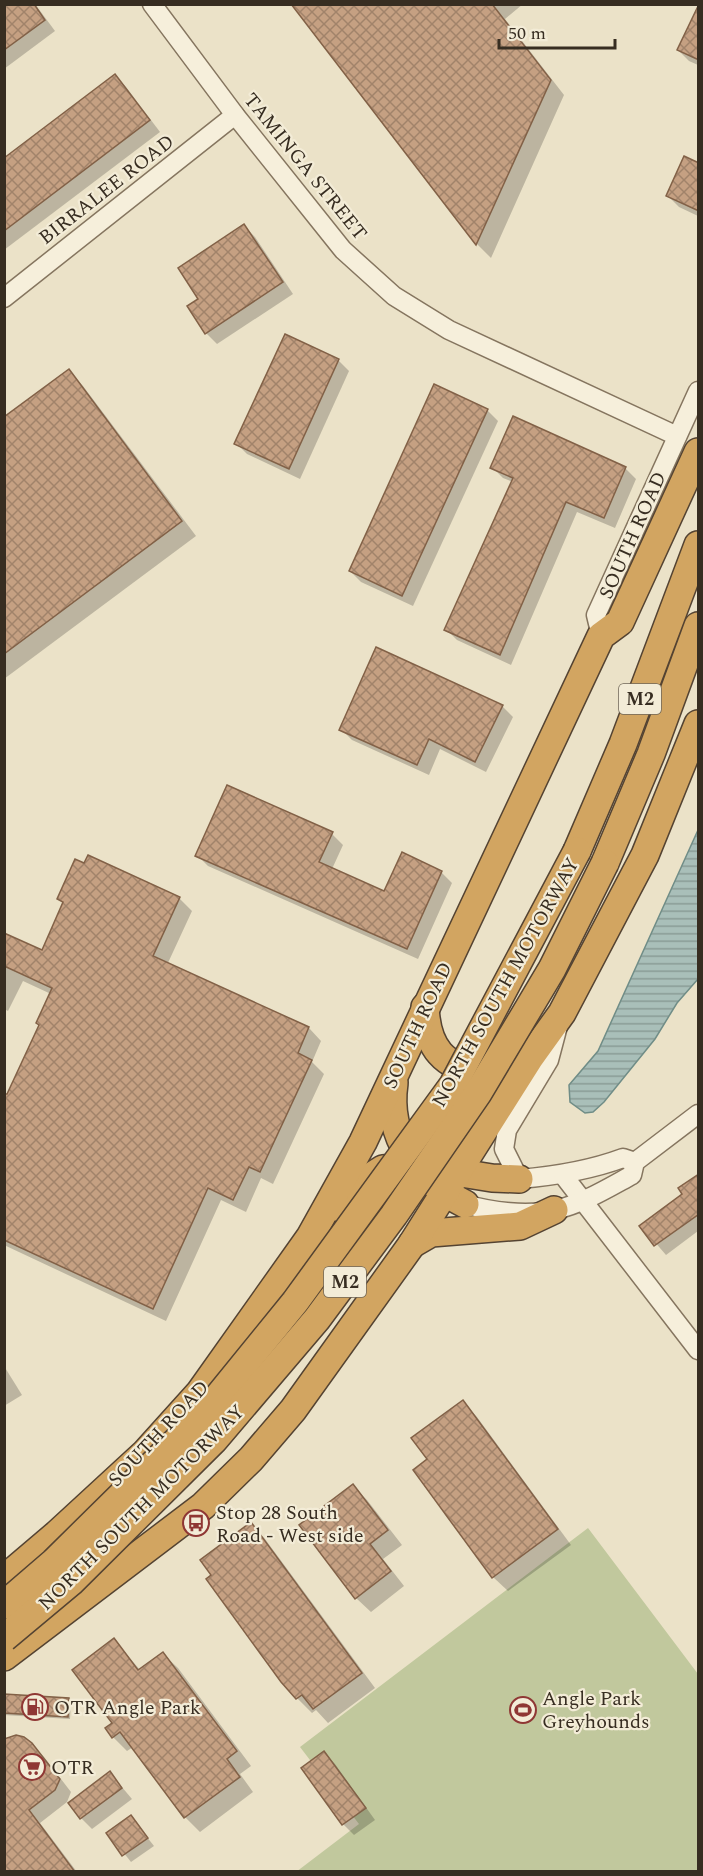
<svg xmlns="http://www.w3.org/2000/svg" width="703" height="1876" font-family="Spectral,serif">
  <style>
    .pitch { fill: #c1c89d }
    .water { fill: url(#water-rules); stroke: #708d87; stroke-width: 1.5 }
    .shadow { fill: #0003 }
    .building { fill: url(#building-cross-hatch); stroke: #826147; stroke-width: 1.5 }
    .lines { fill: none; stroke-linecap: round; stroke-linejoin: round }
    .minor-casing { stroke: #85755f; stroke-width: 21 }
    .highway-casing { stroke: #544332; stroke-width: 30 }
    .minor { stroke: #f6efdb; stroke-width: 18 }
    .highway { stroke: #d2a561; stroke-width: 27 }
    .highway-bridge-casing { stroke: #544332; stroke-width: 30; stroke-linecap: butt }
    .highway-bridge { stroke: #d2a561; stroke-width: 27 }
    .labels { text-anchor: middle; stroke-width: 4.5; stroke-linejoin: round; paint-order: stroke }
    .shield { fill: #f3ecd7; stroke: #6f6658; stroke-width: 1.5 }
    .shield-label { font-size: 18px; font-weight: bold; fill: #372d21 }
    .street-label { font-size: 20px; fill: #372d21; stroke: #f3ecd7 }
    .poi-label { font-size: 20px; fill: #372d21; stroke: #f3ecd7; text-anchor: start }
  </style>
  <defs>
    <pattern id="water-rules" width="6" height="5" patternUnits="userSpaceOnUse" patternTransform="scale(1.5)"><rect width="6" height="5" fill="#a9bfb9"/><path d="M0 2.5h6" fill="none" stroke="#8a9c96"/></pattern>
    <pattern id="building-cross-hatch" width="8" height="8" patternUnits="userSpaceOnUse" patternTransform="scale(1.5)"><rect width="8" height="8" fill="#c5a082"/><path d="M0 0l8 8M0 8l8-8" fill="none" stroke="#a1836a"/></pattern>
  </defs>
  <rect width="100%" height="100%" fill="#ebe2c8"/>
  <path class="pitch" d="M588 1528 698 1674V1871L296 1872 359 1824 300 1747Z"/>
  <path class="water" d="M698 830V979L677 1003 655 1039 604 1102 593 1112 585 1113 570 1102 569 1085 598 1051Z"/>
  <g class="shadow">
    <path d="M4 4H35L55 31 4 69Z"/>
    <path d="M293 4H523L505 19 564 95 491 258 477 244Z"/>
    <path d="M698 7V65L689 61 678 50Z"/>
    <path d="M115 76 126 87 160 132 4 250V160Z"/>
    <path d="M698 164V216L679 207 668 196Z"/>
    <path d="M244 226 255 237 293 294 217 344 206 333 200 299Z"/>
    <path d="M338 360 349 371 300 479 247 454 236 443Z"/>
    <path d="M69 371 83 386 196 536 4 679V419Z"/>
    <path d="M487 410 498 421 413 606 361 582 350 571Z"/>
    <path d="M492 467 625 468 636 479 615 528 577 512 511 665 457 640 446 629 513 482 503 478Z"/>
    <path d="M502 706 513 717 486 772 440 749 429 775 352 740 341 729Z"/>
    <path d="M332 834 343 845 332 869 385 893 441 872 452 883 418 959 208 866 197 855Z"/>
    <path d="M179 898 192 911 167 965 309 1028 321 1041 312 1062 324 1074 273 1184 261 1178 246 1212 221 1200 166 1321 4 1245V1101L40 1025 51 994 23 981 8 1011 4 1009V934L43 952 64 904 59 899Z"/>
    <path d="M698 1176V1231L666 1255 641 1226 684 1195Z"/>
    <path d="M4 1366 22 1395 4 1406Z"/>
    <path d="M463 1402 477 1417 571 1545 508 1591 493 1577 429 1460Z"/>
    <path d="M353 1486 367 1500 402 1545 383 1559 404 1586 371 1612 356 1598Z"/>
    <path d="M251 1524 265 1539 375 1688 328 1723 316 1710 312 1713 297 1698Z"/>
    <path d="M114 1640 141 1671 163 1654 178 1668 251 1766 240 1774 253 1792 200 1832 185 1817 133 1747 127 1751 113 1737Z"/>
    <path d="M4 1695 68 1699 71 1702 70 1719 4 1715Z"/>
    <path d="M31 1744 44 1757 71 1792 67 1802 40 1823 77 1872H4Z"/>
    <path d="M324 1753 335 1764 375 1820 354 1835 343 1824 303 1768Z"/>
    <path d="M110 1773 132 1799 92 1829 81 1818Z"/>
    <path d="M131 1817 154 1846 131 1862 108 1833Z"/>
  </g>
  <g class="building">
    <path d="M4 4H34L45 20 4 50Z"/>
    <path d="M291 4H492L551 80 476 245Z"/>
    <path d="M699 4V60L677 50Z"/>
    <path d="M115 74 150 120 4 231V158Z"/>
    <path d="M684 156 699 163V211L666 196Z"/>
    <path d="M244 224 283 282 205 334 187 306 198 299 178 268Z"/>
    <path d="M285 334 339 359 289 469 234 444Z"/>
    <path d="M69 369 182 521 4 654V417Z"/>
    <path d="M434 384 488 409 402 596 349 571Z"/>
    <path d="M513 416 626 467 604 518 566 502 500 655 444 630 513 478 490 468Z"/>
    <path d="M376 647 503 705 475 762 429 739 417 765 339 730Z"/>
    <path d="M227 785 333 832 319 862 384 891 402 852 442 871 407 949 195 856Z"/>
    <path d="M88 855 180 897 153 956 309 1027 298 1053 312 1060 260 1172 249 1167 233 1200 208 1188 153 1309 4 1240V1094H7L39 1025 36 1023 52 988 4 966V933L42 950 63 902 57 899 75 859 84 863Z"/>
    <path d="M699 1174V1214L654 1246 639 1226 682 1194 678 1188Z"/>
    <path d="M463 1400 558 1529 492 1578 413 1470 427 1459 411 1438Z"/>
    <path d="M353 1484 388 1530 370 1544 391 1571 355 1599 299 1525Z"/>
    <path d="M251 1522 362 1673 313 1709 302 1695 296 1699 281 1682 206 1579 211 1575 200 1560Z"/>
    <path d="M114 1638 138 1670 163 1652 237 1751 227 1759 240 1777 184 1818 120 1732 112 1738 105 1728 112 1723 72 1670Z"/>
    <path d="M4 1694 69 1698 68 1717 4 1713Z"/>
    <path d="M16 1735 24 1737 32 1743 60 1779 55 1790 29 1810 75 1872H4V1739Z"/>
    <path d="M324 1751 366 1808 342 1825 301 1768Z"/>
    <path d="M110 1771 122 1788 80 1819 68 1803Z"/>
    <path d="M131 1815 148 1838 122 1856 106 1833Z"/>
  </g>
  <g class="lines">
    <defs>
      <g id="minor">
        <path d="M152 4 235 115 343 250 394 296 449 330 677 436"/>
        <path d="M4 298 235 115"/>
        <path d="M601 636 596 615 698 391"/>
        <path d="M558 1026 549 1060 507 1130 504 1149 519 1179C555 1176 588 1171 623 1158L635 1162"/>
        <path d="M563 1175 698 1350"/>
        <path d="M465 1204C492 1212 527 1216 555 1210 582 1204 608 1188 632 1175L635 1162 698 1114"/>
      </g>
      <g id="highway">
        <path d="M577 851 623 744 698 545"/>
        <path d="M605 863 651 754 698 626"/>
        <path d="M425 1007C427 1048 443 1067 484 1074"/>
        <path d="M394 1083C386 1138 418 1180 465 1204"/>
        <path d="M336 1207 356 1186 383 1169 417 1166 492 1178 519 1179"/>
        <path d="M412 1244 431 1233 520 1226 554 1210"/>
        <path d="M4 1579 57 1534 145 1453 200 1392 310 1237 363 1142 601 636 620 622 698 452"/>
        <path d="M4 1657 203 1506 251 1459 293 1410 412 1244 529 1059 562 1013 645 855 698 724"/>
      </g>
    </defs>
    <use href="#minor" class="minor-casing"/>
    <use href="#highway" class="highway-casing"/>
    <use href="#minor" class="minor"/>
    <use href="#highway" class="highway"/>
    <defs>
      <g id="highway-bridge">
        <path d="M4 1605 54 1562 204 1414 295 1302 453 1085 577 851"/>
        <path d="M4 1638 71 1582 214 1440 317 1319 394 1215 478 1093 552 969 605 863"/>
      </g>
    </defs>
    <use href="#highway-bridge" class="highway-bridge-casing"/>
    <use href="#highway-bridge" class="highway-bridge"/>
  </g>
  <defs>
    <symbol id="bus-ring" viewBox="-11 -11 22 22"><circle r="9.5" fill="#f3ecd7" stroke="#8f3734" stroke-width="1.5"/><path d="M-5-6H5V4H4V6H2V4H-2V6H-4V4H-5ZM-3.5-4V0h7V-4ZM-3.5 1.2v1.5H-2V1.2ZM2 1.2v1.5H3.5V1.2Z" fill="#8f3734"/></symbol>
    <symbol id="fuel-ring" viewBox="-11 -11 22 22"><circle r="9.5" fill="#f3ecd7" stroke="#8f3734" stroke-width="1.5"/><path d="M-5.5-6h7V0h2V4h1.3V-2.5L3-4.5l.8-.8L6-3V5H2.5V1h-1V6h-7ZM-4.2-4.7v3.2H.2V-4.7Z" fill="#8f3734"/></symbol>
    <symbol id="stadium-ring" viewBox="-11 -11 22 22"><circle r="9.5" fill="#f3ecd7" stroke="#8f3734" stroke-width="1.5"/><path d="M0-5a6.5 5 0 1 0 0 10a6.5 5 0 1 0 0-10ZM-3.5-1.8h7v3.6h-7Z" fill="#8f3734"/></symbol>
    <symbol id="supermarket-ring" viewBox="-11 -11 22 22"><circle r="9.5" fill="#f3ecd7" stroke="#8f3734" stroke-width="1.5"/><path d="M-6-5.5h2.5l.6 2H6L4.5 2H-2.5L-4.4-4H-6ZM-1.5 3.2a1.3 1.3 0 1 0 .1 0ZM3 3.2a1.3 1.3 0 1 0 .1 0Z" fill="#8f3734"/></symbol>
  </defs>
  <g fill-rule="evenodd">
    <use href="#bus-ring" x="181" y="1508" width="30" height="30"/>
    <use href="#fuel-ring" x="20" y="1692" width="30" height="30"/>
    <use href="#stadium-ring" x="508" y="1695" width="30" height="30"/>
    <use href="#supermarket-ring" x="17" y="1752" width="30" height="30"/>
  </g>
  <g class="labels">
    <g class="shield">
      <rect x="619" y="684" width="42" height="30" rx="4.5"/>
      <rect x="324" y="1267" width="42" height="30" rx="4.5"/>
    </g>
    <g class="shield-label">
      <text x="640" y="705">M2</text>
      <text x="345" y="1288">M2</text>
    </g>
    <g class="street-label">
      <text transform="translate(306 166) rotate(51)" y="7">TAMINGA STREET</text>
      <text transform="translate(106 189) rotate(-38)" y="7">BIRRALEE ROAD</text>
      <text transform="translate(632 535) rotate(-66)" y="7">SOUTH ROAD</text>
      <text transform="translate(505 982) rotate(-61)" y="7">NORTH SOUTH MOTORWAY</text>
      <text transform="translate(417 1025) rotate(-65)" y="7">SOUTH ROAD</text>
      <text transform="translate(158 1433) rotate(-47)" y="7">SOUTH ROAD</text>
      <text transform="translate(141 1507) rotate(-45)" y="7">NORTH SOUTH MOTORWAY</text>
    </g>
    <g class="poi-label">
      <text x="216" y="1519">Stop 28 South<tspan x="216" dy="23">Road - West side</tspan></text>
      <text x="542" y="1705">Angle Park<tspan x="542" dy="23">Greyhounds</tspan></text>
      <text x="54" y="1714">OTR Angle Park</text>
      <text x="51" y="1774">OTR</text>
    </g>
  </g>
  <rect width="703" height="1876" fill="none" stroke="#372d21" stroke-width="12"/>
  <path d="M499 39v9h116v-9" fill="none" stroke="#372d21" stroke-width="3"/>
  <text x="508" y="39" font-size="18" fill="#372d21" stroke="#f3ecd7" stroke-width="4.5" paint-order="stroke">50 m</text>
</svg>
